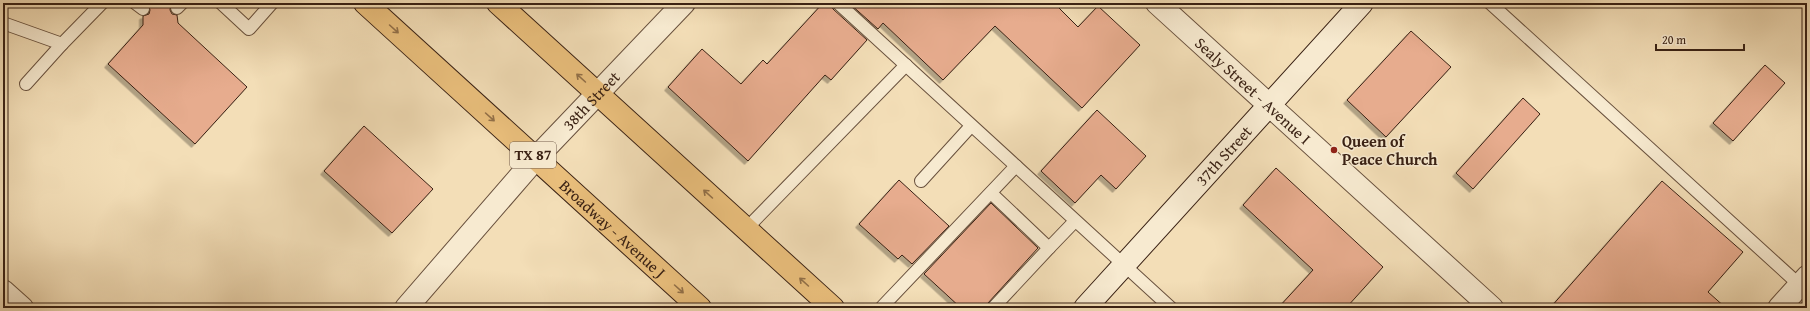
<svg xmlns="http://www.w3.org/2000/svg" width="1810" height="311" font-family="'Gentium Book Plus',serif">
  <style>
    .building { fill: #e7ac8e; stroke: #392114; filter: url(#shadow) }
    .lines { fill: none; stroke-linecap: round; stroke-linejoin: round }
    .lane-casing { stroke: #68503d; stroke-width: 14 }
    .street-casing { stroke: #68503d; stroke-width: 24 }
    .secondary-casing { stroke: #392114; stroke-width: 24 }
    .primary-casing { stroke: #392114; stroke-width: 24 }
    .lane { stroke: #f7ead0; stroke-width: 12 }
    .street { stroke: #f7ead0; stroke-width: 22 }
    .secondary { stroke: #f7ead0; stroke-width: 22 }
    .primary { stroke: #eabf7c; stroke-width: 22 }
    .oneway { stroke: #927048 }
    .poi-dot { fill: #8f2418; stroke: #f7ead0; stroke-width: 1.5 }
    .labels { text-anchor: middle; stroke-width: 3; stroke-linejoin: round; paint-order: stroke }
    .shield { fill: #f7ead0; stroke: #725d4c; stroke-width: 1 }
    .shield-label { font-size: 15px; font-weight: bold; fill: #392114 }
    .street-label { font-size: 16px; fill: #392114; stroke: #f7ead0 }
    .poi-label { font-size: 16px; font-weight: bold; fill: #392114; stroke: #f7ead0; text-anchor: start }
  </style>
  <defs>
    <filter id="shadow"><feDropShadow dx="-3.5" dy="3.5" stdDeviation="0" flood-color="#0004"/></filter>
  </defs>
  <rect width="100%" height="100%" fill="#f3deb7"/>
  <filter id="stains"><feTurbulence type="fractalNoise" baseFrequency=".005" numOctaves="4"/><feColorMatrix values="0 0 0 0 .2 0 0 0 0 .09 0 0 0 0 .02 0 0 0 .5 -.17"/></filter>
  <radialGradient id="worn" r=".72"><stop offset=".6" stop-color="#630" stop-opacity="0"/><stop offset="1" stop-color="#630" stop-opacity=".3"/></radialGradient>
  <g class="building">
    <path d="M148 3H171L170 10 172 14 177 15 178 23 247 87 195 144 108 64 143 25V16L149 14 150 10Z"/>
    <path d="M823 3H831L833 9 867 40 831 80 825 75 748 161 668 87 702 49 741 84 763 60 767 64Z"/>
    <path d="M849 3H1054L1078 27 1098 6 1140 45 1082 108 995 26 943 80 883 23 878 29Z"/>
    <path d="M1411 31 1451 67 1386 137 1347 100Z"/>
    <path d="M1765 65 1785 83 1733 141 1713 123Z"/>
    <path d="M1523 98 1540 114 1473 189 1456 173Z"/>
    <path d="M1097 110 1146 156 1116 189 1101 175 1075 203 1041 171Z"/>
    <path d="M364 126 433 189 392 233 324 171Z"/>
    <path d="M1276 168 1383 267 1346 308H1278L1313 270 1243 205Z"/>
    <path d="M899 180 949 226 912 264 902 255 898 259 859 224Z"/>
    <path d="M1662 181 1743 252 1708 292 1726 308H1550Z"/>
    <path d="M991 203 1038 248 988 303 986 308H961L924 274Z"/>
  </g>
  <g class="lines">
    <defs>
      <g id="lane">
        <path d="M135 3 143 9"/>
        <path d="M221 3 249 29 272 3"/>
        <path d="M838 3 1171 308"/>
        <path d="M1490 3 1804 289"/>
        <path d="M177 8 182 3"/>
        <path d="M3 23 62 44 102 3"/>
        <path d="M26 84 62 44"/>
        <path d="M921 181 971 126"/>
        <path d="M991 193 1049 248 993 308"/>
        <path d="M746 229 906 65"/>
        <path d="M1049 248 1075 221"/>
        <path d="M881 308 1016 166"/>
      </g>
      <g id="street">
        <path id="s1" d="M1157 3 1492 308"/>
        <path d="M3 291 22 308"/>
        <path id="s2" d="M406 308 536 158 684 3"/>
        <path d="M1779 308 1807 277"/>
      </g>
      <g id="secondary">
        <path id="s3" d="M1085 308 1362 3"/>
      </g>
      <g id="primary">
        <path id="s4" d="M365 3 700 308"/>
        <path d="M498 3 833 308"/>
      </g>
    </defs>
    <use href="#lane" class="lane-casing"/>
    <use href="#street" class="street-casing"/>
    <use href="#secondary" class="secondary-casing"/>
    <use href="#primary" class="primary-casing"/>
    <use href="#lane" class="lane"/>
    <use href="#street" class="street"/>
    <use href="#secondary" class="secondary"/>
    <use href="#primary" class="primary"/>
  </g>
  <defs><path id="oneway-shaft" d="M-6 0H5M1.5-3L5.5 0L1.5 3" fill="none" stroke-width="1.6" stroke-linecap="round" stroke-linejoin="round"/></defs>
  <g class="oneway">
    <use href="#oneway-shaft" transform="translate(394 29) rotate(42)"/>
    <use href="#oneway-shaft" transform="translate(581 78) rotate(-138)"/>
    <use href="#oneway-shaft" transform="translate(490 117) rotate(42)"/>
    <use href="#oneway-shaft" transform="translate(708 194) rotate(-138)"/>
    <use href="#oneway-shaft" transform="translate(804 282) rotate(-138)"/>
    <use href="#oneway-shaft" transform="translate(679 289) rotate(42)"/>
  </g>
  <circle class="poi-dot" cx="1334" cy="150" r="4"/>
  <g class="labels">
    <rect class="shield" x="510" y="142" width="46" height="26" rx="3"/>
    <g class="shield-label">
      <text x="533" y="160">TX 87</text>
    </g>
    <g class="street-label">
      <text dy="6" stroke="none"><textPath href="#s1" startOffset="130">Sealy Street - Avenue I</textPath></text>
      <text dy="6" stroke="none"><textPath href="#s2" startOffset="278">38th Street</textPath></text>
      <text dy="6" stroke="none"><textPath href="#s3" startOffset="206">37th Street</textPath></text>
      <text dy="6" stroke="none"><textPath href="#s4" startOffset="335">Broadway - Avenue J</textPath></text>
    </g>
    <g class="poi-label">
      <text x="1342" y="147">Queen of<tspan x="1342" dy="18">Peace Church</tspan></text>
    </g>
  </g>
  <rect width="1810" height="311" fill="none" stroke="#f3deb7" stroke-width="16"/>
  <rect x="4" y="4" width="1802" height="303" fill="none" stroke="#392114" stroke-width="2"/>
  <rect x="8" y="8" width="1794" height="295" fill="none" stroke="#392114"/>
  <path d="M1656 44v6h88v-6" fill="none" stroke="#392114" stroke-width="2"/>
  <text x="1662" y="44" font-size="12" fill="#392114" stroke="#f7ead0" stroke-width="3" paint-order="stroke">20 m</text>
  <rect width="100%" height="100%" filter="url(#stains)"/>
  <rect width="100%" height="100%" fill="url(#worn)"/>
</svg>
